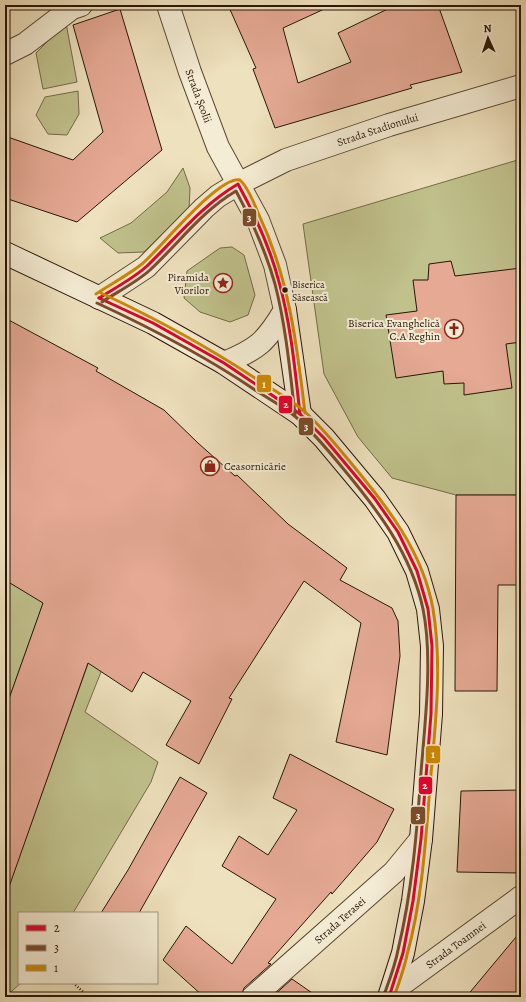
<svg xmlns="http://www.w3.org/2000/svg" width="526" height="1002" font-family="Alegreya,serif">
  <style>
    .green { fill: #c0c18c; stroke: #746b49 }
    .building { fill: #e5a994; stroke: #281506 }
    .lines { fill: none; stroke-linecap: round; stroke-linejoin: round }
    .street-casing { stroke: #5a4834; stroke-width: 24 }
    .secondary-casing { stroke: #281506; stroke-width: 24 }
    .path { stroke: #281506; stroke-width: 2.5; stroke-dasharray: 1 2; stroke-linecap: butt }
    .street { stroke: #f4ecd4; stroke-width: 22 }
    .secondary { stroke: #f4ecd4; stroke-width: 22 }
    .bus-1-casing { stroke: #f4ecd4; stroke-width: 6 }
    .bus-2-casing { stroke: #f4ecd4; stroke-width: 6 }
    .bus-3-casing { stroke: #f4ecd4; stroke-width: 6 }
    .bus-1 { stroke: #e4002b; stroke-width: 3 }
    .bus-2 { stroke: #7a4b2a; stroke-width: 3 }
    .bus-3 { stroke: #ce8901; stroke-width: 3 }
    .bus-dot { fill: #281506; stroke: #f4ecd4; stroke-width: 1.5 }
    .labels { text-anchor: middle; stroke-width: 4; stroke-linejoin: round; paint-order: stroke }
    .bus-label { font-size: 10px; fill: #281506; stroke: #f4ecd4; text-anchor: start }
    .street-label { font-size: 11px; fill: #281506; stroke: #f4ecd4 }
    .poi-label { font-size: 11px; fill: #281506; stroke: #f4ecd4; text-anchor: end }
    .line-badge { stroke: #f4ecd4; stroke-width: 1.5 }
    .badge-label { font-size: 11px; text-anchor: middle; font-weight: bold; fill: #fff }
  </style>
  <rect width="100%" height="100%" fill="#eee1bd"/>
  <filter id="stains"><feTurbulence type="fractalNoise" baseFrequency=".005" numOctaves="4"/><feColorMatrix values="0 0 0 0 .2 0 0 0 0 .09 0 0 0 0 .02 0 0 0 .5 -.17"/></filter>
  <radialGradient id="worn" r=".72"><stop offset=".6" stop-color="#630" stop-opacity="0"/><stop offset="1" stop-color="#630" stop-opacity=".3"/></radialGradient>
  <g class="green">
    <path d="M66 23 77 82 43 89 36 53Z"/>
    <path d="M78 91 79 114 67 135 48 134 36 115 45 97Z"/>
    <path d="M521 159V495H456L392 478 358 437 324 374 303 224Z"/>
    <path d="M183 168 190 188 189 209 144 252 118 253 100 238 131 223 167 192Z"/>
    <path d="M232 247 244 255 255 295 248 315 230 322 200 312 184 298 187 271 220 248Z"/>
    <path d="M5 580 28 593 46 595 5 710Z"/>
    <path d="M105 616 130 627 101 672 85 712 158 762 151 782 73 913H19V983H21L5 997V897Z"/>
  </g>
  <g class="building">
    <path d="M228 5H333L283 28 298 83 351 62 338 33 396 5H438L462 72 410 85 412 88 275 128 253 69 256 68Z"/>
    <path d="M120 9 162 150 77 222 5 198V136L73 160 103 132 73 25Z"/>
    <path d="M451 261 455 276 521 268V342L506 344 512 388 464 395V383L444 384 443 371 396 378 386 315 417 311 413 280H428L429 264Z"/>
    <path d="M5 318 98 368 96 371 164 410 198 443 235 476 237 475 288 524 347 568 340 580 392 608 398 621 400 656 387 755 336 742 361 623 304 581 229 698 232 699 199 764 166 745 191 701 143 672 132 692 88 663 9 887 5 886V710L43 603 5 580Z"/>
    <path d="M456 495H521V585H498L497 691H455Z"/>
    <path d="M290 754 394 809 377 842 332 894 331 892 268 963 271 964 244 988 241 997H204L163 960 186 926 232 964 276 899 222 866 239 836 268 855 297 810 273 798Z"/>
    <path d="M180 777 207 793 139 913H101L128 870Z"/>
    <path d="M521 790V873L457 872 461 791Z"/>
    <path d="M521 931V997H466Z"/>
    <path d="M292 979 318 997H272Z"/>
  </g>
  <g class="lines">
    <defs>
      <g id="street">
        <path id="s1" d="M168 5 190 72 218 147 258 220 275 265 285 310C266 342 258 349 224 363"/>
        <path d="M5 54 25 44 72 8 81 5"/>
        <path id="s2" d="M99 298 146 267 204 208 218 196 238 184 286 160 389 125 521 86"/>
        <path id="s3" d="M391 992 521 897"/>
        <path id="s4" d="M253 997 394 872 421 839"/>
      </g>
      <g id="secondary">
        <path d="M5 253 153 323 224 363 300 414 324 438 375 499 398 532 417 571 428 609 432 646 431 714 421 839 413 901 403 953 389 997"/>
        <path d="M285 310 300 414"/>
      </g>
    </defs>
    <use href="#street" class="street-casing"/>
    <use href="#secondary" class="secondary-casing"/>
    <path class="path" d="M73 983 89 997"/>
    <use href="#street" class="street"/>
    <use href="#secondary" class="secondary"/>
    <defs>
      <g id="bus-1">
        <path d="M99 298 153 323 224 363 300 414 324 438 375 499 398 532 417 571 428 609 432 646 431 714 421 839 413 901 403 953 389 997"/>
        <path d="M99 298C115 288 134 278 147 266 177 237 202 205 238 184 255 215 270 247 279 282 291 325 295 370 300 414"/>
      </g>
      <g id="bus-2">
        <path d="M102 302C117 292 137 282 150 270 179 243 202 211 236 191 252 221 266 252 275 284 286 327 290 371 295 415"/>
        <path d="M97 303C153 329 207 357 258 392 271 400 285 408 297 418 313 432 327 449 341 466 377 509 411 553 423 609 433 657 425 723 421 772 417 832 412 892 398 950 395 966 389 981 384 995"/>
      </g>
      <g id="bus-3">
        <path d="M101 293C157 319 210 348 261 382 275 391 291 400 304 411 322 427 336 445 351 463 387 506 423 552 433 609 442 663 436 720 431 774 426 834 423 897 407 955 404 969 399 983 394 997"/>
        <path d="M96 294C111 284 128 275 142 264 160 249 219 175 240 180 249 188 254 204 259 215 289 278 297 345 305 413"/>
      </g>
    </defs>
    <use href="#bus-1" class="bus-1-casing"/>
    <use href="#bus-2" class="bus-2-casing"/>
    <use href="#bus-3" class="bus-3-casing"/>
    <use href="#bus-1" class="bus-1"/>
    <use href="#bus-2" class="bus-2"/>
    <use href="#bus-3" class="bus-3"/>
  </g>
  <defs>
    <symbol id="sight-ring" viewBox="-11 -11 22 22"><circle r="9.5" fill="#f4ecd4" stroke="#8f2418" stroke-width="1.5"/><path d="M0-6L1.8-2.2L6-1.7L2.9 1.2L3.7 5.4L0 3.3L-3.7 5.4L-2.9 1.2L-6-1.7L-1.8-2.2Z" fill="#8f2418"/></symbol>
    <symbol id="church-ring" viewBox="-11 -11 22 22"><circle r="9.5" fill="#f4ecd4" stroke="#8f2418" stroke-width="1.5"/><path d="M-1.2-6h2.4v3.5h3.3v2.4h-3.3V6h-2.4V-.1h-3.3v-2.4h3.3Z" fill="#8f2418"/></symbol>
    <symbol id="shop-ring" viewBox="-11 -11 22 22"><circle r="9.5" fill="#f4ecd4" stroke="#8f2418" stroke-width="1.5"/><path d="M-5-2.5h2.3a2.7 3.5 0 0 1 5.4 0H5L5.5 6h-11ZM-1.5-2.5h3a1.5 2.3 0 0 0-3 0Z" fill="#8f2418"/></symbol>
  </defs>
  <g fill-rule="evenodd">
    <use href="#sight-ring" x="212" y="272" width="22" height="22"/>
    <use href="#church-ring" x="443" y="318" width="22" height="22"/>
    <use href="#shop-ring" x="199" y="455" width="22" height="22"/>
  </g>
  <circle class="bus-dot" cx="285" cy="290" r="3.5"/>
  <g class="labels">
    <g class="bus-label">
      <text x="292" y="288">Biserica<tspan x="292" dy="13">Săsească</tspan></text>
    </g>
    <g class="street-label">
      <text dy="4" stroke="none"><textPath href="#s1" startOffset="96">Strada Școlii</textPath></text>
      <text dy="4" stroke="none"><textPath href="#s2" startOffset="331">Strada Stadionului</textPath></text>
      <text dy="4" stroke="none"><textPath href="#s4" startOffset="116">Strada Terasei</textPath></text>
      <text dy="4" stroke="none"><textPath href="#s3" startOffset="80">Strada Toamnei</textPath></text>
    </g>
    <g class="poi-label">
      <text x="209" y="281">Piramida<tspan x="209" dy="13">Viorilor</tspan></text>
      <text x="440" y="327">Biserica Evanghelică<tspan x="440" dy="13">C.A Reghin</tspan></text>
      <text x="224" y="470" text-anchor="start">Ceasornicărie</text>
    </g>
  </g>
  <g class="line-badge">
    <rect x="242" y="208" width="15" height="19" rx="4" fill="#7a4b2a"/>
    <rect x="256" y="374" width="16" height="19" rx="4" fill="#ce8901"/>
    <rect x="278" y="395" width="15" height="19" rx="4" fill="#e4002b"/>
    <rect x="298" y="417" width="16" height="19" rx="4" fill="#7a4b2a"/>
    <rect x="425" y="745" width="16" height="19" rx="4" fill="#ce8901"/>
    <rect x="418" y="776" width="15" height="19" rx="4" fill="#e4002b"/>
    <rect x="410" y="806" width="16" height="19" rx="4" fill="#7a4b2a"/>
  </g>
  <g class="badge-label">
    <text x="249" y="221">3</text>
    <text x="264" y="388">1</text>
    <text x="286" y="408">2</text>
    <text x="306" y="430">3</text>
    <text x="433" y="758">1</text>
    <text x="425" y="789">2</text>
    <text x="418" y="819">3</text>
  </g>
  <rect width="526" height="1002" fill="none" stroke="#eee1bd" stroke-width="20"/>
  <rect x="6" y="6" width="514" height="990" fill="none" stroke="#281506" stroke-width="2"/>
  <rect x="10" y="10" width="506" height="982" fill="none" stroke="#281506"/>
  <rect x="18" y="912" width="140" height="72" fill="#f4ecd4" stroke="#a29682"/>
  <rect x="26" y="925" width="20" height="6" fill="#e4002b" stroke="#a29682"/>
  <text x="54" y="932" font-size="12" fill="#281506">2</text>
  <rect x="26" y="945" width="20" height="6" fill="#7a4b2a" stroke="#a29682"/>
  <text x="54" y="952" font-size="12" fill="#281506">3</text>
  <rect x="26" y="965" width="20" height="6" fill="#ce8901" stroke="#a29682"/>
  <text x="54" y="972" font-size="12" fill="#281506">1</text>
  <g transform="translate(488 38) rotate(357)" stroke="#f4ecd4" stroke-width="3" paint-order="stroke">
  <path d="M0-3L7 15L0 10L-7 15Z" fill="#281506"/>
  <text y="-6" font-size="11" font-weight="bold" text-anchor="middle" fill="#281506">N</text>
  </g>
  <rect width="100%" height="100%" filter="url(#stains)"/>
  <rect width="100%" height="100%" fill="url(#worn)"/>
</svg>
